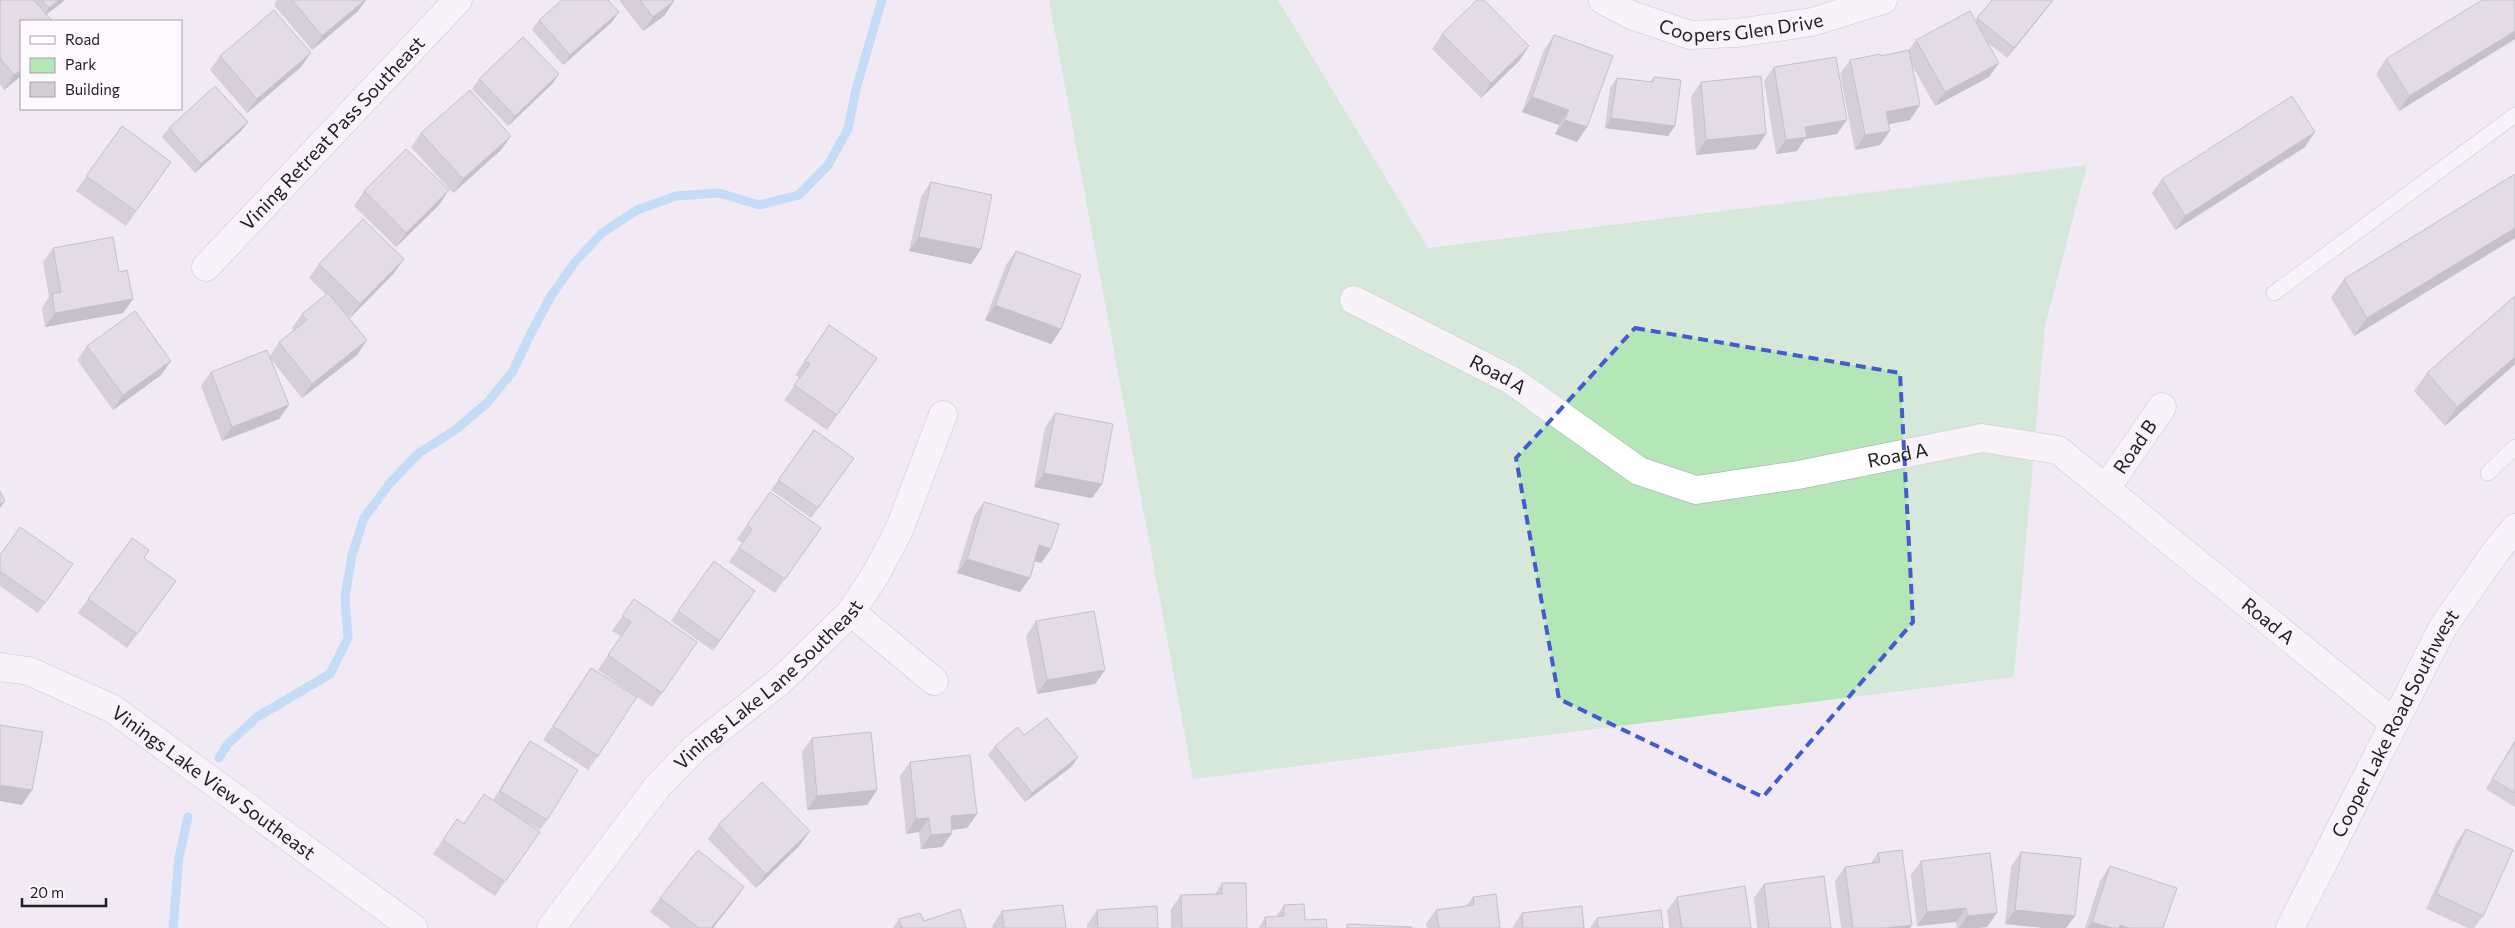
<svg xmlns="http://www.w3.org/2000/svg" width="2515" height="928" font-family="Commissioner,sans-serif">
  <style>
    .green { fill: #b5e6b8 }
    .lines { fill: none; stroke-linecap: round; stroke-linejoin: round }
    .stream { stroke: #8eccf8; stroke-width: 9 }
    .service-casing { stroke: #a8a2ab; stroke-width: 16 }
    .minor-casing { stroke: #a8a2ab; stroke-width: 29 }
    .tertiary-casing { stroke: #a8a2ab; stroke-width: 29 }
    .service { stroke: #fff; stroke-width: 15 }
    .minor { stroke: #fff; stroke-width: 28 }
    .tertiary { stroke: #fff; stroke-width: 28 }
    .wall { fill: #b5afb7 }
    .shaded-wall { fill: #938f95 }
    .building { fill: #d2ccd5; stroke: #938f95 }
    .marked { fill: none; stroke: #425bce; stroke-width: 4; stroke-dasharray: 10 6; stroke-linejoin: round }
    .labels { text-anchor: middle; stroke-width: 4.5; stroke-linejoin: round; paint-order: stroke }
    .street-label { font-size: 19px; fill: #222023; stroke: #fdf9fe }
  </style>
  <rect width="100%" height="100%" fill="#f1eaf4"/>
  <path class="green" d="M1049 0H1278L1428 248 2087 165 2045 326 2014 677 1193 779Z"/>
  <g class="lines">
    <g class="stream">
      <path d="M219 758 227 745 257 717 330 674 348 638 345 597 352 555 364 518 390 483 419 453 455 430 487 403 513 371 531 333 551 296 575 262 602 233 637 210 676 196 719 193 759 205 799 195 828 165 848 129 856 89 882 0"/>
      <path d="M173 928 179 857 188 817"/>
    </g>
    <defs>
      <g id="service">
        <path d="M2274 293 2515 115"/>
        <path d="M2488 473 2515 447"/>
      </g>
      <g id="minor">
        <path id="s1" d="M1603 0 1631 15 1690 35 1737 33 1812 22 1883 0"/>
        <path id="s2" d="M206 267 458 0"/>
        <path id="s3" d="M1354 300 1511 380 1639 471 1696 490 1798 475 1982 438 2058 450 2394 723"/>
        <path id="s4" d="M2107 487 2162 407"/>
        <path d="M851 612 934 681"/>
        <path id="s5" d="M0 667 29 671 113 709 413 928"/>
        <path id="s6" d="M551 928 657 787 695 748 779 682 851 612 876 574 899 530 943 415"/>
      </g>
      <g id="tertiary">
        <path id="s7" d="M2290 928 2443 627 2497 550 2515 528"/>
      </g>
    </defs>
    <use href="#service" class="service-casing"/>
    <use href="#minor" class="minor-casing"/>
    <use href="#tertiary" class="tertiary-casing"/>
    <use href="#service" class="service"/>
    <use href="#minor" class="minor"/>
    <use href="#tertiary" class="tertiary"/>
  </g>
  <g class="wall">
    <path d="M0 0H65L46 14 21 21V76L4 90 0 84Z"/>
    <path d="M277 0H366L358 11 312 50 274 5Z"/>
    <path d="M619 0H673L674 1 664 16 643 31Z"/>
    <path d="M1992 0 2048 7 2007 58 1987 42 1989 77 1935 106 1912 65 1910 120 1888 124 1880 145 1855 150 1840 74 1850 60 1881 56 1909 50 1916 40 1975 21Z"/>
    <path d="M2515 0V39L2399 111 2376 74 2386 59Z"/>
    <path d="M539 20 612 22 563 65 532 30Z"/>
    <path d="M1442 34 1529 46 1519 61 1481 98 1432 49Z"/>
    <path d="M1554 35 1587 127 1577 142 1555 134 1559 125 1522 112 1544 50Z"/>
    <path d="M220 56 301 67 247 113 210 70Z"/>
    <path d="M1774 67 1837 134 1805 139 1797 151 1776 154 1764 81Z"/>
    <path d="M559 74 552 84 508 126 472 89 479 79Z"/>
    <path d="M1654 77 1675 126 1668 136 1605 128 1610 88 1617 78 1650 82Z"/>
    <path d="M1701 82 1756 149 1696 155 1691 97Z"/>
    <path d="M248 122 241 131 195 173 162 137 169 128Z"/>
    <path d="M122 126 171 162 126 226 76 191Z"/>
    <path d="M421 133 501 150 453 193 411 147Z"/>
    <path d="M2305 147 2175 230 2152 193 2162 179Z"/>
    <path d="M2515 174V238L2354 336 2331 298 2344 279Z"/>
    <path d="M931 182 981 249 971 264 909 251 921 197Z"/>
    <path d="M364 191 439 205 396 247 354 206Z"/>
    <path d="M53 248 119 272 133 299 123 313 45 327 42 308 49 297 43 262Z"/>
    <path d="M1016 251 1061 329 1051 344 985 320 1006 265Z"/>
    <path d="M319 264 394 273 350 318 342 310 367 340 357 355 302 398 270 358 289 405 279 419 222 441 201 386 211 372 270 356 279 342 294 331 292 328 302 314 326 295 309 278Z"/>
    <path d="M2515 296V364L2445 426 2414 391 2427 373Z"/>
    <path d="M829 325 877 358 827 430 784 400 800 378 795 375Z"/>
    <path d="M87 346 161 375 113 410 77 360Z"/>
    <path d="M1055 413 1102 484 1092 498 1034 487 1045 428Z"/>
    <path d="M814 430 854 458 811 518 771 490Z"/>
    <path d="M770 492 821 528 775 593 729 562 742 543 737 539Z"/>
    <path d="M984 502 1051 549 1041 563 1035 561 1020 592 957 573 974 516Z"/>
    <path d="M132 538 144 558 176 581 127 648 78 613Z"/>
    <path d="M0 555 73 564 38 613 0 586Z"/>
    <path d="M714 561 755 591 713 651 671 621Z"/>
    <path d="M634 599 697 642 652 707 598 670 621 636 612 631Z"/>
    <path d="M1036 621 1105 670 1095 684 1037 694 1026 636Z"/>
    <path d="M591 668 598 756 588 770 543 740Z"/>
    <path d="M1024 735 1078 757 1071 767 1025 802 988 755 995 746Z"/>
    <path d="M812 738 877 790 867 805 807 810 802 752Z"/>
    <path d="M2515 740V807L2486 789Z"/>
    <path d="M530 741 547 820 540 830 510 812 540 832 495 896 433 854 457 819 464 823 493 800 523 751Z"/>
    <path d="M910 762 977 814 967 828 952 830V833L942 847 921 849 919 832 906 834 900 776Z"/>
    <path d="M718 825 800 845 756 888 708 839Z"/>
    <path d="M2466 829 2483 916 2474 928H2468L2426 909 2456 843Z"/>
    <path d="M2021 852 2066 928H2044L2005 924 2011 867Z"/>
    <path d="M1878 853 1912 925 1910 928H1841L1835 881 1845 867 1871 863Z"/>
    <path d="M1921 861 1987 927 1977 928H1957L1956 922 1917 926 1911 875Z"/>
    <path d="M2110 866 2163 928H2085L2100 881Z"/>
    <path d="M1222 883 1247 928H1171V909L1181 895 1215 894Z"/>
    <path d="M1764 884 1831 928H1757L1754 898Z"/>
    <path d="M744 887 734 901 713 928H671L650 912 660 898Z"/>
    <path d="M1473 897 1500 928H1427L1426 924 1436 910 1466 906Z"/>
    <path d="M1677 897 1751 928H1669L1667 911Z"/>
    <path d="M1284 905 1305 920 1327 928H1259L1265 917H1277V915Z"/>
    <path d="M1097 910 1158 928H1087V925Z"/>
    <path d="M1002 911 1066 928H993L992 926Z"/>
    <path d="M1522 913 1584 928H1512Z"/>
    <path d="M1597 918 1663 928H1590Z"/>
    <path d="M899 919 924 921 966 928H893Z"/>
  </g>
  <g class="shaded-wall">
    <path d="M59 0H65L42 18 49 8Z"/>
    <path d="M365 0H366L358 11 312 50 322 36Z"/>
    <path d="M2053 0 2048 7 2007 58 2014 48Z"/>
    <path d="M674 1 664 16 643 31 653 17Z"/>
    <path d="M619 12 612 22 563 65 570 55Z"/>
    <path d="M2515 31V39L2399 111 2409 96Z"/>
    <path d="M1529 46 1519 61 1481 98 1491 83Z"/>
    <path d="M311 53 301 67 247 113 257 99Z"/>
    <path d="M1999 63 1989 77 1935 106 1945 92Z"/>
    <path d="M21 70V76L4 90 14 75Z"/>
    <path d="M559 74 552 84 508 126 515 116Z"/>
    <path d="M1532 97 1569 110 1559 125 1522 112Z"/>
    <path d="M1920 105 1910 120 1876 127 1886 112Z"/>
    <path d="M1611 118 1675 126 1668 136 1605 128Z"/>
    <path d="M1565 120 1587 127 1577 142 1555 134Z"/>
    <path d="M1847 120 1837 134 1805 139 1797 151 1776 154 1786 140 1805 127Z"/>
    <path d="M248 122 241 131 195 173 201 164Z"/>
    <path d="M1890 131 1880 145 1855 150 1865 135Z"/>
    <path d="M2315 132 2305 147 2175 230 2185 216Z"/>
    <path d="M1766 134 1756 149 1696 155 1706 140Z"/>
    <path d="M511 136 501 150 453 193 463 179Z"/>
    <path d="M449 190 439 205 396 247 406 233Z"/>
    <path d="M2515 228V238L2354 336 2367 318Z"/>
    <path d="M919 237 981 249 971 264 909 251Z"/>
    <path d="M404 259 394 273 350 318 360 304Z"/>
    <path d="M133 299 123 313 45 327 55 313Z"/>
    <path d="M995 305 1061 329 1051 344 985 320Z"/>
    <path d="M367 340 357 355 302 398 312 384Z"/>
    <path d="M2515 357V364L2445 426 2457 407Z"/>
    <path d="M171 361 161 375 113 410 123 395Z"/>
    <path d="M289 405 279 419 222 441 232 427Z"/>
    <path d="M1044 473 1102 484 1092 498 1034 487Z"/>
    <path d="M5 501 0 508V504Z"/>
    <path d="M1039 545 1051 549 1041 563 1029 560Z"/>
    <path d="M967 559 1030 578 1020 592 957 573Z"/>
    <path d="M1105 670 1095 684 1037 694 1047 680Z"/>
    <path d="M1078 757 1071 767 1025 802 1032 793Z"/>
    <path d="M0 785 32 790 22 805 0 801Z"/>
    <path d="M877 790 867 805 807 810 817 796Z"/>
    <path d="M977 814 967 828 941 831 951 816Z"/>
    <path d="M929 818 919 832 906 834 916 819Z"/>
    <path d="M810 831 800 845 756 888 766 874Z"/>
    <path d="M952 833 942 847 921 849 931 835Z"/>
    <path d="M744 887 734 901 713 928H711Z"/>
    <path d="M1966 908 1956 922 1917 926 1927 912Z"/>
    <path d="M2015 910 2075 916 2066 928H2044L2005 924Z"/>
    <path d="M1997 913 1987 927 1977 928H1959L1967 916Z"/>
    <path d="M2092 922 2112 928H2088Z"/>
    <path d="M1912 925 1910 928H1886Z"/>
    <path d="M2120 925 2129 928H2118Z"/>
  </g>
  <g class="building">
    <path d="M0 0H34L52 21H21V70L14 75 0 58Z"/>
    <path d="M42 0H59L49 8Z"/>
    <path d="M292 0H365L322 36Z"/>
    <path d="M562 0H608L619 12 570 55 539 20Z"/>
    <path d="M640 0H673L674 1 653 17Z"/>
    <path d="M1477 0H1484L1529 46 1491 83 1442 34Z"/>
    <path d="M1992 0H2053L2014 48 1977 18Z"/>
    <path d="M2482 0H2515V31L2409 96 2386 59Z"/>
    <path d="M274 10 311 53 257 99 220 56Z"/>
    <path d="M1970 11 1999 63 1945 92 1916 40Z"/>
    <path d="M1554 35 1613 56 1587 127 1565 120 1569 110 1532 97Z"/>
    <path d="M523 37 559 74 515 116 479 79Z"/>
    <path d="M1909 50 1920 105 1886 112 1890 131 1865 135 1850 60 1880 54 1881 56Z"/>
    <path d="M1836 57 1847 120 1805 127 1807 137 1786 140 1774 67Z"/>
    <path d="M1761 76 1766 134 1706 140 1701 82Z"/>
    <path d="M1654 77 1681 80 1675 126 1611 118 1617 78 1653 82Z"/>
    <path d="M215 86 248 122 201 164 169 128Z"/>
    <path d="M470 90 511 136 463 179 421 133Z"/>
    <path d="M2292 96 2315 132 2185 216 2162 179Z"/>
    <path d="M122 126 171 162 136 211 86 176Z"/>
    <path d="M406 149 449 190 406 233 364 191Z"/>
    <path d="M2515 174V228L2367 318 2344 279Z"/>
    <path d="M931 182 992 195 981 249 919 237Z"/>
    <path d="M363 219 404 259 360 304 319 264Z"/>
    <path d="M113 237 119 272 127 270 133 299 55 313 52 294 61 292 53 248Z"/>
    <path d="M1016 251 1081 275 1061 329 995 305Z"/>
    <path d="M328 293 367 340 312 384 279 342 307 320 302 314Z"/>
    <path d="M2515 296V357L2457 407 2427 373Z"/>
    <path d="M135 311 171 361 123 395 87 346Z"/>
    <path d="M829 325 877 358 837 415 794 385 810 364 805 361Z"/>
    <path d="M267 350 289 405 232 427 211 372Z"/>
    <path d="M1055 413 1113 424 1102 484 1044 473Z"/>
    <path d="M814 430 854 458 818 508 778 480Z"/>
    <path d="M0 491 5 501 0 504Z"/>
    <path d="M770 492 821 528 785 579 739 548 752 529 747 525Z"/>
    <path d="M984 502 1059 524 1051 549 1039 545 1030 578 967 559Z"/>
    <path d="M20 527 73 564 45 603 0 571V555Z"/>
    <path d="M132 538 149 550 144 558 176 581 137 634 88 599Z"/>
    <path d="M714 561 755 591 719 641 678 611Z"/>
    <path d="M634 599 697 642 662 693 608 655 631 622 622 616Z"/>
    <path d="M1094 611 1105 670 1047 680 1036 621Z"/>
    <path d="M591 668 637 697 598 756 553 726Z"/>
    <path d="M1047 718 1078 757 1032 793 995 746 1018 727 1024 735Z"/>
    <path d="M0 725 43 732 32 790 0 785Z"/>
    <path d="M871 732 877 790 817 796 812 738Z"/>
    <path d="M530 741 578 770 547 820 500 791Z"/>
    <path d="M2515 742V793L2492 779Z"/>
    <path d="M970 755 977 814 951 816 952 833 931 835 929 818 916 819 910 762Z"/>
    <path d="M762 782 810 831 766 874 718 825Z"/>
    <path d="M484 794 540 832 505 882 443 840 457 819 464 824Z"/>
    <path d="M2466 829 2513 850 2483 916 2436 894Z"/>
    <path d="M698 850 744 887 711 928H699L660 898Z"/>
    <path d="M1902 850 1912 925 1886 928H1853L1845 867 1880 862 1878 853Z"/>
    <path d="M2021 852 2081 858 2075 916 2015 910Z"/>
    <path d="M1990 853 1997 913 1967 916 1966 908 1927 912 1921 861Z"/>
    <path d="M2110 866 2177 888 2163 928H2129L2120 925 2119 928H2112L2092 922Z"/>
    <path d="M1824 876 1831 928H1769L1764 884Z"/>
    <path d="M1222 883H1246L1247 928H1182L1181 895 1222 894Z"/>
    <path d="M1745 886 1751 928H1682L1677 897Z"/>
    <path d="M1496 894 1500 928H1439L1436 910 1474 905 1473 897Z"/>
    <path d="M1304 904 1305 920 1326 919 1327 928H1266L1265 917 1284 916V905Z"/>
    <path d="M1063 905 1066 928H1004L1002 911Z"/>
    <path d="M1157 906 1158 928H1098L1097 910Z"/>
    <path d="M1582 906 1584 928H1523L1522 913Z"/>
    <path d="M960 909 966 928H902L899 919 920 913 924 921Z"/>
    <path d="M1661 910 1663 928H1598L1597 918Z"/>
    <path d="M1347 924 1412 927V928H1347Z"/>
  </g>
  <path d="M0 0H2515V928H0ZM1635 328 1900 373 1913 622 1763 797 1559 699 1516 458Z" fill="#f1eaf4" fill-opacity=".55" fill-rule="evenodd"/>
  <path class="marked" d="M1635 328 1900 373 1913 622 1763 797 1559 699 1516 458Z"/>
  <g class="labels">
    <g class="street-label">
      <text dy="7" stroke="none"><textPath href="#s1" startOffset="145">Coopers Glen Drive</textPath></text>
      <text dy="7" stroke="none"><textPath href="#s2" startOffset="184">Vining Retreat Pass Southeast</textPath></text>
      <text dy="7" stroke="none"><textPath href="#s3" startOffset="162">Road A</textPath></text>
      <text dy="7" stroke="none"><textPath href="#s4" startOffset="49">Road B</textPath></text>
      <text dy="7" stroke="none"><textPath href="#s3" startOffset="598">Road A</textPath></text>
      <text dy="7" stroke="none"><textPath href="#s3" startOffset="1032">Road A</textPath></text>
      <text dy="7" stroke="none"><textPath href="#s6" startOffset="328">Vinings Lake Lane Southeast</textPath></text>
      <text dy="7" stroke="none"><textPath href="#s7" startOffset="230">Cooper Lake Road Southwest</textPath></text>
      <text dy="7" stroke="none"><textPath href="#s5" startOffset="246">Vinings Lake View Southeast</textPath></text>
    </g>
  </g>
  <rect x="20" y="20" width="162" height="90" fill="#fdf9fe" stroke="#a5a2a6"/>
  <rect x="30" y="36" width="25" height="8" fill="#ffffff" stroke="#a5a2a6"/>
  <text x="65" y="45" font-size="15" fill="#222023">Road</text>
  <rect x="30" y="58" width="25" height="15" fill="#b5e6b8" stroke="#a5a2a6"/>
  <text x="65" y="70" font-size="15" fill="#222023">Park</text>
  <rect x="30" y="82" width="25" height="15" fill="#d2ccd5" stroke="#a5a2a6"/>
  <text x="65" y="95" font-size="15" fill="#222023">Building</text>
  <path d="M22 898v8h84v-8" fill="none" stroke="#222023" stroke-width="2.5"/>
  <text x="30" y="898" font-size="15" fill="#222023" stroke="#fdf9fe" stroke-width="4" paint-order="stroke">20 m</text>
</svg>
